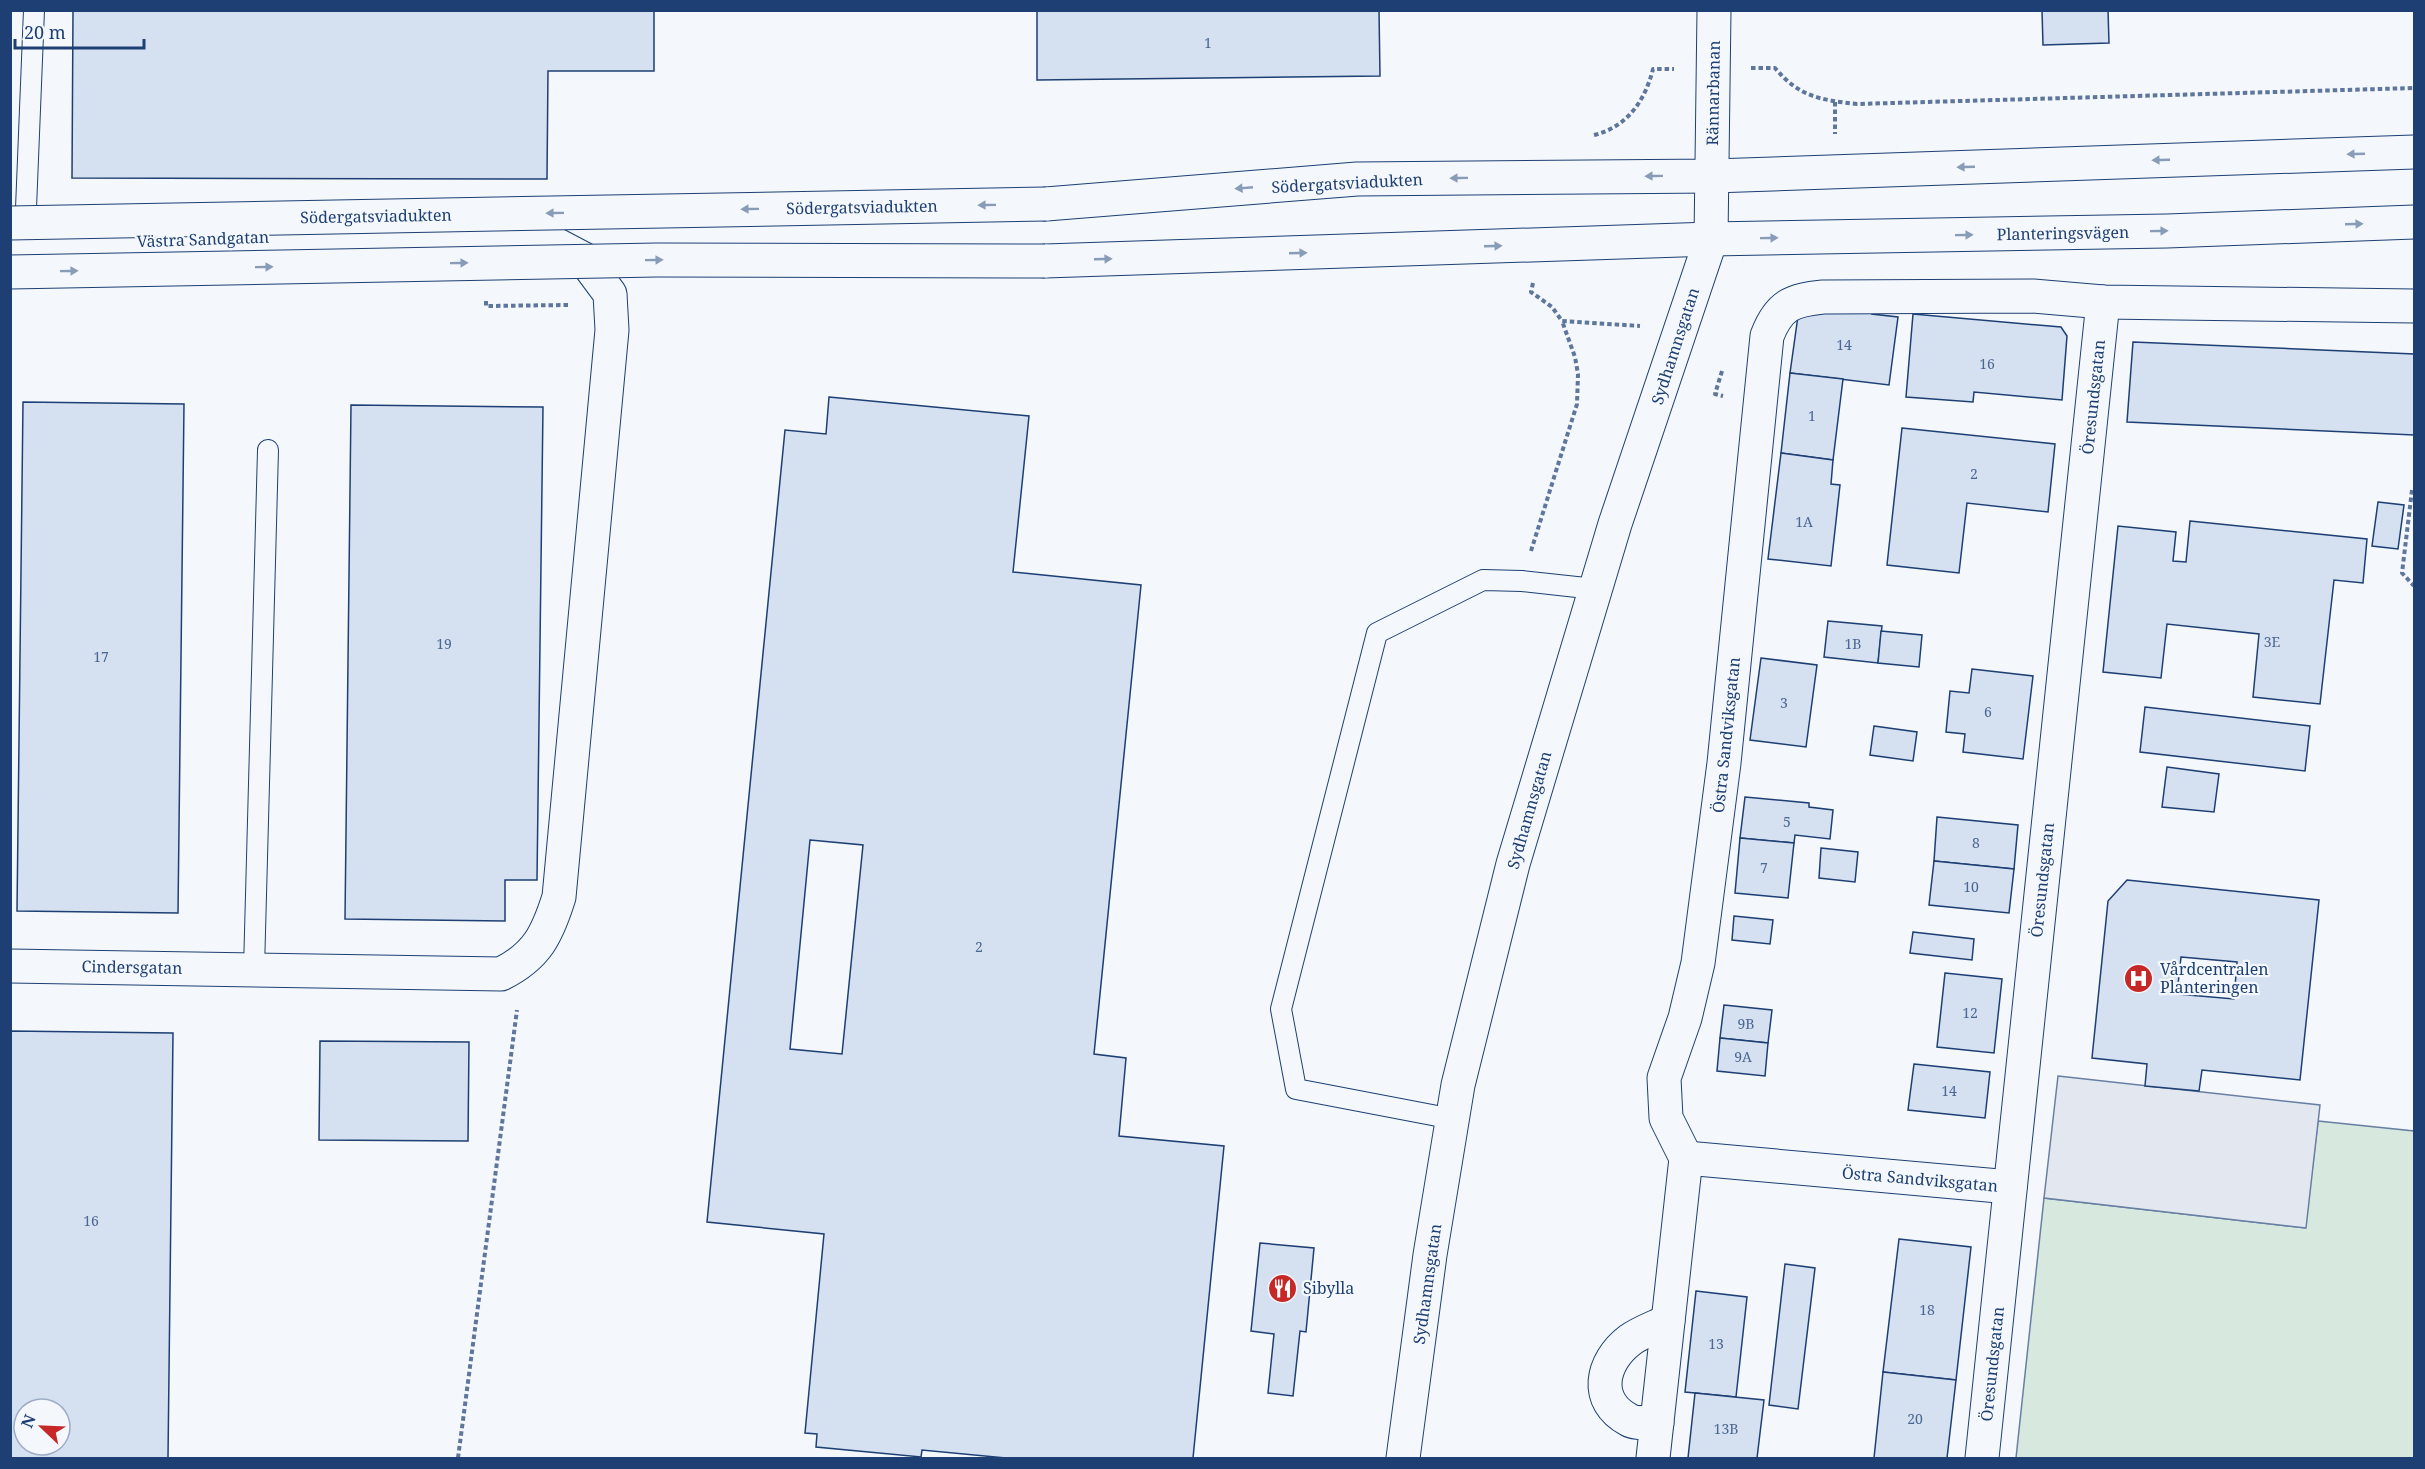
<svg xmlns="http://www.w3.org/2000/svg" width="2425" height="1469" font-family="'Noto Serif',serif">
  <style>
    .green { fill: #d7e8df; stroke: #687fa3; stroke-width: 1.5 }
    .parking { fill: #e3e8f0; stroke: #687fa3; stroke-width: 1.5 }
    .building { fill: #d5e0f0; stroke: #1d3f73; stroke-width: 1.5; fill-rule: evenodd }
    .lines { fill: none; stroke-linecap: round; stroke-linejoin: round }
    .service-casing { stroke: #1d3f73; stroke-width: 22 }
    .minor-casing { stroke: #1d3f73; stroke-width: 35 }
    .secondary-casing { stroke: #1d3f73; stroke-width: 35 }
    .path { stroke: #5e769c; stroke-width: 4; stroke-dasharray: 4.5 3; stroke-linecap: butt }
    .service { stroke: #f4f7fb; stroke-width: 20 }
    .minor { stroke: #f4f7fb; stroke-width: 33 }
    .secondary { stroke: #f4f7fb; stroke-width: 33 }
    .secondary-bridge-casing { stroke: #1d3f73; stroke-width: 35; stroke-linecap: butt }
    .secondary-bridge { stroke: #f4f7fb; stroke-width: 33 }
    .oneway { fill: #889bb7 }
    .labels { text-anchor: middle; stroke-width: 4.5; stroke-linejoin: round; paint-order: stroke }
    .number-label { font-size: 14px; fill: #4b6792 }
    .street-label { font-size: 16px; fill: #1d3f73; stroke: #f4f7fb }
    .poi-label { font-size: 16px; fill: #1d3f73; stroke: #f4f7fb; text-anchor: start }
  </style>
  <rect width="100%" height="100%" fill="#f4f7fb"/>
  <path class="green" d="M2318 1121 2414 1131V1458H2016L2044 1198 2305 1228Z"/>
  <path class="parking" d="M2058 1076 2320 1105 2306 1228 2044 1198Z"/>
  <g class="building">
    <path d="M73 10H654V71H548L547 179 72 178Z"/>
    <path d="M1037 10H1379L1380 76 1037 80Z"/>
    <path d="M2042 10H2108L2109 43 2043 45Z"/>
    <path d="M1833 305 1873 310 1872 314 1898 317 1889 385 1790 373 1798 316Z"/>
    <path d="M1913 314 2061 327 2067 336 2062 400 1974 392 1973 402 1906 397Z"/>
    <path d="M2133 342 2414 354V435L2127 422Z"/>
    <path d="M1790 373 1843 379 1833 460 1781 453Z"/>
    <path d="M829 397 1029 416 1013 572 1141 585 1094 1054 1126 1058 1119 1136 1224 1146 1193 1458H1006L922 1450 921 1457 816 1447 817 1434 805 1433 824 1234 707 1222 785 430 826 434ZM810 840 863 845 842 1054 790 1049Z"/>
    <path d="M23 402 184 404 178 913 17 911Z"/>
    <path d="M351 405 543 407 537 880H505V921L345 919Z"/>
    <path d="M1902 428 2055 444 2048 512 1967 503 1959 573 1887 565Z"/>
    <path d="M1781 453 1833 460 1831 484 1840 485 1831 566 1768 559Z"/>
    <path d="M2378 502 2404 505 2398 549 2372 546Z"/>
    <path d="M2190 521 2367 539 2363 583 2334 580 2320 704 2253 697 2259 634 2167 624 2161 678 2103 672 2118 526 2176 532 2173 561 2186 562Z"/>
    <path d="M1828 621 1882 626 1878 663 1824 657Z"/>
    <path d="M1881 631 1922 635 1919 667 1878 663Z"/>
    <path d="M1761 658 1817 665 1806 747 1750 740Z"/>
    <path d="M1972 669 2033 676 2023 759 1963 752 1965 734 1946 732 1950 691 1969 693Z"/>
    <path d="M2145 707 2310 726 2305 771 2140 752Z"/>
    <path d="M1874 726 1917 732 1913 761 1870 755Z"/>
    <path d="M2167 767 2219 774 2214 812 2162 807Z"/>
    <path d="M1745 797 1809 803V807L1833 810 1830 839 1795 835 1794 843 1740 838Z"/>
    <path d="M1937 817 2018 825 2014 869 1934 861Z"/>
    <path d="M1740 838 1794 843 1788 898 1735 893Z"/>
    <path d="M1821 848 1858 852 1855 882 1819 878Z"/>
    <path d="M1934 861 2014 869 2009 913 1929 905Z"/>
    <path d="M2127 880 2319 900 2300 1080 2202 1070 2199 1091 2145 1086 2147 1064 2092 1058 2108 901ZM2181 957 2237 962 2234 999 2177 994Z"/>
    <path d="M1734 916 1773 920 1770 944 1732 940Z"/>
    <path d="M1913 932 1974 939 1972 960 1910 953Z"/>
    <path d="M1945 973 2002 979 1994 1053 1937 1047Z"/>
    <path d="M1724 1005 1772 1010 1768 1043 1720 1038Z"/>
    <path d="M10 1031 173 1033 168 1458H10ZM24 1409H60V1445H24Z"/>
    <path d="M1720 1038 1768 1043 1765 1076 1717 1071Z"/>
    <path d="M320 1041 469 1042 468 1141 319 1140Z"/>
    <path d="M1914 1064 1990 1072 1985 1118 1908 1110Z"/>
    <path d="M1899 1239 1971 1247 1956 1380 1883 1372Z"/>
    <path d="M1260 1243 1314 1248 1306 1332 1300 1331 1293 1396 1268 1393 1274 1334 1251 1331Z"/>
    <path d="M1785 1264 1815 1268 1798 1409 1769 1405Z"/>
    <path d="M1696 1291 1747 1297 1736 1397 1685 1392Z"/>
    <path d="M1883 1372 1956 1380 1947 1458H1874Z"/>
    <path d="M1695 1393 1764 1400 1757 1458H1688Z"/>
  </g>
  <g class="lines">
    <defs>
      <g id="service">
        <path d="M25 233 34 10"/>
        <path d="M254 969 268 450"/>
        <path d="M1453 1119 1296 1089 1281 1009 1377 633 1483 580 1522 581 1595 589"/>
      </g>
      <g id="minor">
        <path d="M10 245 503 231 546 239 584 259 610 294 612 330 559 897C547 935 537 956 501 974L10 966"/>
        <path d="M1686 1158 2010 1187"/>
        <path d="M1657 1423C1649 1422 1636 1424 1629 1420 1593 1401 1601 1362 1630 1340 1641 1332 1656 1327 1668 1321"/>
        <path d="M1403 1458 1430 1255 1458 1085 1513 864 1615 524 1711 239 1714 10"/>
        <path d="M1653 1458 1686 1158 1666 1118 1664 1078 1685 1018 1698 963 1724 763 1767 336C1779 305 1792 300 1823 297L2033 296 2103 302 2414 306"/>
        <path d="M1982 1458 2103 302"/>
      </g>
      <g id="secondary">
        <path d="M1046 204 1357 179 1713 176 2414 152"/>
        <path d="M1045 261 1711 239 2167 231 2414 222"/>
      </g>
    </defs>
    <use href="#service" class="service-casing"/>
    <use href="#minor" class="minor-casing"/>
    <use href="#secondary" class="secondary-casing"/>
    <g class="path">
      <path d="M1751 68H1775C1799 97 1821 100 1857 104L2414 88"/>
      <path d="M1835 102V134"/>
      <path d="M1594 135C1627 127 1645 101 1653 69H1674"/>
      <path d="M1533 283 1531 292 1552 307 1562 321 1640 326"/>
      <path d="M486 301V306L569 305"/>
      <path d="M1722 371 1715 394 1723 396"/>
      <path d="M2412 490 2402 573 2414 586"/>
      <path d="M1531 551 1577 404 1578 374 1575 357 1562 321"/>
      <path d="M458 1458 517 1010"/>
    </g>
    <use href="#service" class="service"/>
    <use href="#minor" class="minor"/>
    <use href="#secondary" class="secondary"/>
    <defs>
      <g id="secondary-bridge">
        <path d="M10 223 1046 204"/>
        <path d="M10 272 657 260 1045 261"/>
      </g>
    </defs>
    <use href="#secondary-bridge" class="secondary-bridge-casing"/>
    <use href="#secondary-bridge" class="secondary-bridge"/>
  </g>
  <defs><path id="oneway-solid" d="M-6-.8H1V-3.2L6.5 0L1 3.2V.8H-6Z" transform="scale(1.5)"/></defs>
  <g class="oneway">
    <use href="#oneway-solid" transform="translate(2356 154) rotate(178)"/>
    <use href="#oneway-solid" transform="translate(2161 160) rotate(178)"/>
    <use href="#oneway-solid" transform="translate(1966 167) rotate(178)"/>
    <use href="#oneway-solid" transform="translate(1654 176) rotate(179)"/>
    <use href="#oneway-solid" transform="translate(1459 178) rotate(179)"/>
    <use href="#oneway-solid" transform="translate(1244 188) rotate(175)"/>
    <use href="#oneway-solid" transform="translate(987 205) rotate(179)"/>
    <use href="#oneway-solid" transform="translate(750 209) rotate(179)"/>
    <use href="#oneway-solid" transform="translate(555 213) rotate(179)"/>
    <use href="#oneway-solid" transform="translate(2354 224) rotate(-2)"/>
    <use href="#oneway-solid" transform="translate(2159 231) rotate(-1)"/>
    <use href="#oneway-solid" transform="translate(1964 235) rotate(-1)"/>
    <use href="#oneway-solid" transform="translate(1769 238) rotate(-1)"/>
    <use href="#oneway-solid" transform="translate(1493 246) rotate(-2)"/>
    <use href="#oneway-solid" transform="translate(1298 253) rotate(-2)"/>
    <use href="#oneway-solid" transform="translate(1103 259) rotate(-2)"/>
    <use href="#oneway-solid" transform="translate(654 260) rotate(-1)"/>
    <use href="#oneway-solid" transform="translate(459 263) rotate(-1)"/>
    <use href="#oneway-solid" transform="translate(264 267) rotate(-1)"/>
    <use href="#oneway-solid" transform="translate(69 271) rotate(-1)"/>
  </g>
  <defs>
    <symbol id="hospital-disc" viewBox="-11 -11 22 22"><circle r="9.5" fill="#c62828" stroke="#f4f7fb"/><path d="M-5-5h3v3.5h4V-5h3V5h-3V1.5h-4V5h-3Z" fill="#fff"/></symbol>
    <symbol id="restaurant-disc" viewBox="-11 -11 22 22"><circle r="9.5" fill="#c62828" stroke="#f4f7fb"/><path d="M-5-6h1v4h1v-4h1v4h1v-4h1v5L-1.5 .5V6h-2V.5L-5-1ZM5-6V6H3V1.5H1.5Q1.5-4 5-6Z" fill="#fff"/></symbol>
  </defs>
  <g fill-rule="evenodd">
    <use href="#hospital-disc" x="2122" y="962" width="33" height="33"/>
    <use href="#restaurant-disc" x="1266" y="1272" width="33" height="33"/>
  </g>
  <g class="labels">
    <g class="number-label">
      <text x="1208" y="48">1</text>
      <text x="1844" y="350">14</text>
      <text x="1987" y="369">16</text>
      <text x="1812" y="421">1</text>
      <text x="1974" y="479">2</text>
      <text x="1804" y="527">1A</text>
      <text x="2272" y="647">3E</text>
      <text x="444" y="649">19</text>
      <text x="1853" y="649">1B</text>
      <text x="101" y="662">17</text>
      <text x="1784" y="708">3</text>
      <text x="1988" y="717">6</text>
      <text x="1787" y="827">5</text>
      <text x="1976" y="848">8</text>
      <text x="1764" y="873">7</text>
      <text x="1971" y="892">10</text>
      <text x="979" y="952">2</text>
      <text x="1970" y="1018">12</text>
      <text x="1746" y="1029">9B</text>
      <text x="1743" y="1062">9A</text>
      <text x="1949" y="1096">14</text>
      <text x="91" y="1226">16</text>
      <text x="1927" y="1315">18</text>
      <text x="1716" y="1349">13</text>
      <text x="1915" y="1424">20</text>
      <text x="1726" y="1434">13B</text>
    </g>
    <g class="street-label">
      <text transform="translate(1713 93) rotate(-89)" y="6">Rännarbanan</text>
      <text transform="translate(1347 183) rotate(-3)" y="6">Södergatsviadukten</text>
      <text transform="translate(862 207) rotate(-1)" y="6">Södergatsviadukten</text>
      <text transform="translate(376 216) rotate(-1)" y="6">Södergatsviadukten</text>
      <text transform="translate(2063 233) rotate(-1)" y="6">Planteringsvägen</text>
      <text transform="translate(203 239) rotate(-2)" y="6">Västra Sandgatan</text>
      <text transform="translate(1675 346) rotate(-72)" y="6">Sydhamnsgatan</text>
      <text transform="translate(2093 397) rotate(-84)" y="6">Öresundsgatan</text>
      <text transform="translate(1726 735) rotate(-84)" y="6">Östra Sandviksgatan</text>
      <text transform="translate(1529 810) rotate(-74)" y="6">Sydhamnsgatan</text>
      <text transform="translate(2042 880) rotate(-84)" y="6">Öresundsgatan</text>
      <text transform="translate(132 967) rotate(1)" y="6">Cindersgatan</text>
      <text transform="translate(1920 1179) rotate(5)" y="6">Östra Sandviksgatan</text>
      <text transform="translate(1427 1284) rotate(-82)" y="6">Sydhamnsgatan</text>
      <text transform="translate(1992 1364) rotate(-84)" y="6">Öresundsgatan</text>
    </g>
    <g class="poi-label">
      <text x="2160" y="975">Vårdcentralen<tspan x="2160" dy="18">Planteringen</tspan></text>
      <text x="1303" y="1294">Sibylla</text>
    </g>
  </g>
  <rect width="2425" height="1469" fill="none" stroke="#1d3f73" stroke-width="24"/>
  <g transform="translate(42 1427) rotate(293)"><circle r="28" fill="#f4f7fb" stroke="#9eadc5" stroke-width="1.5"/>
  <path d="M0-4.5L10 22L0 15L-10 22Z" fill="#c62828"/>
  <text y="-9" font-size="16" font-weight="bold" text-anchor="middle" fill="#1d3f73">N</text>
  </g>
  <path d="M15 39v9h129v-9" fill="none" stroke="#1d3f73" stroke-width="3"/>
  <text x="24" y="39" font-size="18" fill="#1d3f73" stroke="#f4f7fb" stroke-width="4.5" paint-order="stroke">20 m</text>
</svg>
